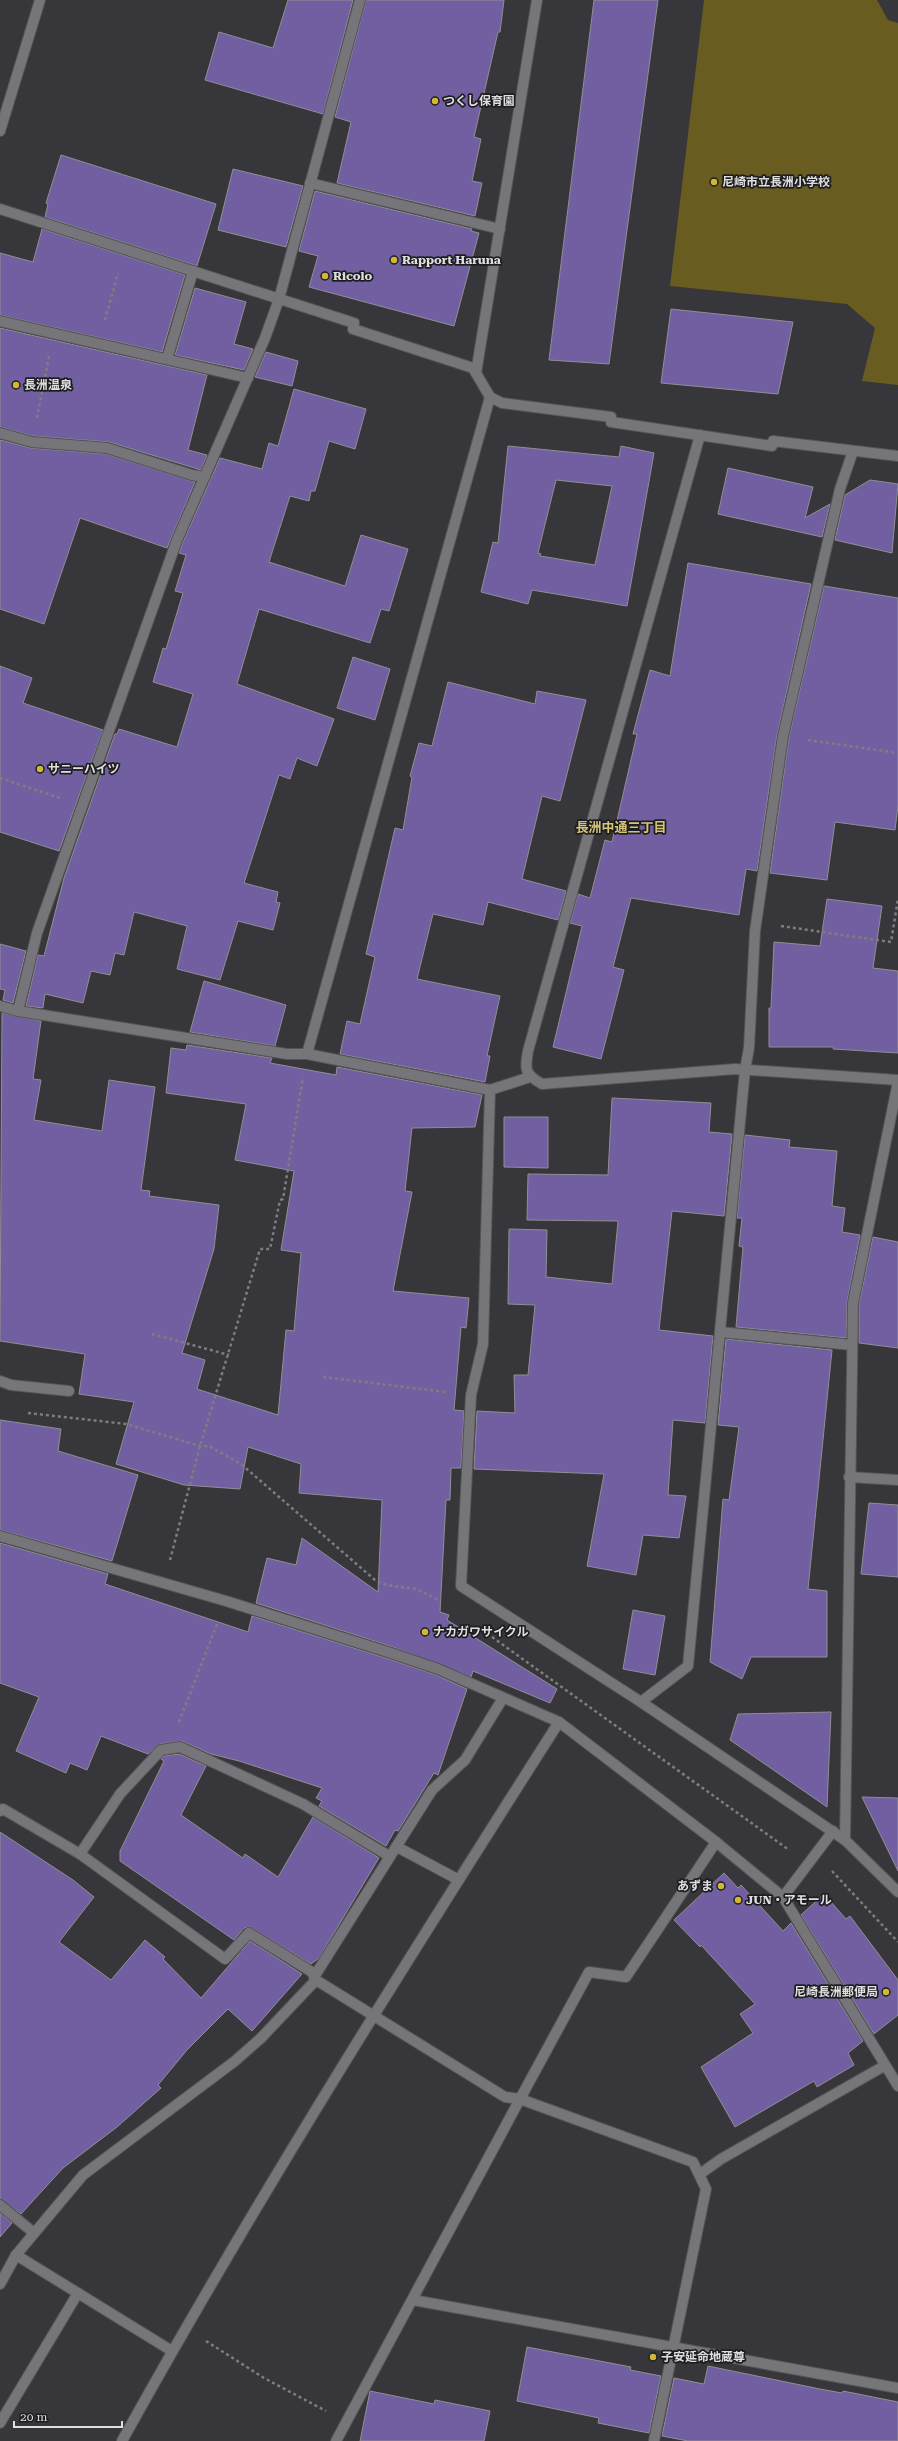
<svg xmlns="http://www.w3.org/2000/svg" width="898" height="2441" font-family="'Roboto Serif','Noto Sans JP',serif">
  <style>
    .green { fill: #695c21 }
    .building { fill: #725fa2; stroke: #908f93; fill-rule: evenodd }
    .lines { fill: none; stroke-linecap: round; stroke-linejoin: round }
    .service-casing { stroke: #545457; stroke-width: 12 }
    .pedestrian-casing { stroke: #545457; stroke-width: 12 }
    .minor-casing { stroke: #545457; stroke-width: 12 }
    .path { stroke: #7e7d80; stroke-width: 2.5; stroke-dasharray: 3 3; stroke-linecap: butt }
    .service { stroke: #767579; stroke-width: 10 }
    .pedestrian { stroke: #767579; stroke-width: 10 }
    .minor { stroke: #767579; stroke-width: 10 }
    .poi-dot { fill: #d1b736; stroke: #1e1e20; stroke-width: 1.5 }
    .labels { text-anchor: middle; stroke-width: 3.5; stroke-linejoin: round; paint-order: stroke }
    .poi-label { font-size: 12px; font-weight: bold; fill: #dfdfe1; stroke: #1e1e20; text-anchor: start }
    .neighbourhood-label { font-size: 13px; font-weight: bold; fill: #d6c577; stroke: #1e1e20 }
  </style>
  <rect width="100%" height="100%" fill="#37363a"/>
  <path class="green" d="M704 0H877L888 20 898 23V385L862 381 875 328 847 304 670 286Z"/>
  <g class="building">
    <path d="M288 0H353L323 114 205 80 219 32 273 48Z"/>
    <path d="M366 0H504L500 32H498L474 137 481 139 472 181 482 183 475 216 337 183 351 122 335 117Z"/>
    <path d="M594 0H658L609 364 549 360Z"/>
    <path d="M61 155 216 204 197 266 45 217 48 204 46 203Z"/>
    <path d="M233 169 303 186 286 247 218 230Z"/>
    <path d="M315 191 472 229 471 231 479 233 454 326 309 287 318 256 299 251Z"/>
    <path d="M42 229 185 275 162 352 0 315V253L33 262Z"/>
    <path d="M195 288 246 302 234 344 253 349 244 370 175 355Z"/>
    <path d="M671 309 793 322 778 394 661 383Z"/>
    <path d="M0 328 207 375 188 450 207 455 201 470 109 442 33 436 0 427Z"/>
    <path d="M266 352 298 361 292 386 255 377Z"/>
    <path d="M294 389 366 409 355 449 329 441 315 491H311L309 501 290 496 269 562 345 586 361 535 408 549 389 611 381 609 370 643 259 609 237 684 334 719 317 766 297 758 290 779 279 775 244 883 278 892 276 902 280 903 273 930 238 921 220 980 177 969 187 926 134 912 124 955 115 953 110 975 91 971 83 1003 45 994 43 1008 26 1006 38 955 44 956 64 878 115 734H117L119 729 177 747 193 694 153 682 163 648 166 649 183 593 175 591 186 555 179 553 183 542 220 458 262 469 269 443 278 446Z"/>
    <path d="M0 440 31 448 106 454 195 482 167 548 80 518 44 624 0 609Z"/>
    <path d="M508 446 619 457 621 446 654 453 627 606 532 590 528 604 481 592 493 542 498 543ZM556 480 612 486 595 565 540 556 541 554 538 553Z"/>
    <path d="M728 468 813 487 805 518 830 504 822 537 718 514Z"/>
    <path d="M870 480 898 484 892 553 835 540 845 495Z"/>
    <path d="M688 563 811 584 777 735 757 871 746 869 739 915 631 898 613 967 624 970 601 1059 553 1047 582 926 570 923 578 894 590 898 605 840 612 842 637 734H633L650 670 670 676Z"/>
    <path d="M824 586 898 598V806L895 830 835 822 827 880 770 873 789 737Z"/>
    <path d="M353 657 390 669 375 720 337 708Z"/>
    <path d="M0 666 32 678 23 703 103 730 59 851 0 832Z"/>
    <path d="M448 682 535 704 537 691 586 700 560 801 542 796 522 879 566 891 558 920 488 902 483 925 433 914 417 979 500 996 487 1056H490L485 1082 340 1054 347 1021 360 1024 375 957 366 954 395 828 403 830 412 777 410 776 419 743 432 746Z"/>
    <path d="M827 899 882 906 873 968 898 971V1053L833 1049 834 1047H769V1008H771L774 942 820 946Z"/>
    <path d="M0 944 26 951 13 1003 3 1000 5 990 0 989Z"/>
    <path d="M204 981 286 1005 275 1046 190 1032Z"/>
    <path d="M2 1013 41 1021 33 1079 41 1080 34 1120 102 1131 109 1080 155 1087 141 1190 150 1191 149 1196 219 1205 214 1249 182 1353 205 1360 197 1389 278 1415 286 1330 294 1331 301 1253 281 1250 294 1171 235 1160 246 1104 166 1093 171 1048 186 1050 187 1045 272 1058 270 1063 336 1075 337 1067 482 1095 475 1127 412 1128 405 1191 412 1192 393 1291 469 1298 466 1328 461 1327 454 1410 464 1411 461 1468H451L450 1500H446L440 1612 449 1615 447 1620 557 1689 550 1703 473 1671 471 1677 393 1647 256 1603 267 1558 296 1565 302 1538 378 1592 382 1500 299 1493 301 1464 248 1447 240 1489 184 1485 116 1464 134 1402 79 1394 85 1354 0 1341Z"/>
    <path d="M612 1098 711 1103 709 1132 732 1134 724 1216 672 1211 659 1330 713 1336 705 1423 673 1420 668 1495 686 1496 679 1538 643 1535 636 1575 587 1566 604 1474 474 1469 477 1411 515 1413 514 1375H528L535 1305 508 1304 509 1229 547 1230 546 1277 612 1284 618 1221 527 1220 528 1174 608 1175Z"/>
    <path d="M504 1117H548V1168L504 1167Z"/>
    <path d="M745 1135 790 1140 789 1147 837 1151 832 1206 845 1208 842 1232 860 1235 847 1302 846 1338 736 1327 743 1247 739 1246 742 1218H737Z"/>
    <path d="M873 1237 898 1242V1348L859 1343V1304Z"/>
    <path d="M726 1339 832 1350 808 1589 827 1591V1657H751L742 1679 710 1662 723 1499 729 1500 739 1427 718 1425Z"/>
    <path d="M0 1420 61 1429 58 1451 138 1475 112 1561 0 1530Z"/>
    <path d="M869 1503 898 1505V1577L861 1574Z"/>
    <path d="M0 1543 108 1574 105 1584 248 1632 252 1616 389 1659 436 1675 467 1689 438 1775 434 1773 398 1831 395 1830 386 1846 319 1806 322 1801 316 1798 322 1788 239 1761 211 1754 182 1741 160 1744 148 1754 101 1736 87 1770 70 1763 66 1773 16 1751 39 1697 0 1683Z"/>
    <path d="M633 1610 665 1616 655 1675 623 1669Z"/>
    <path d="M831 1712 827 1807 730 1740 738 1714Z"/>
    <path d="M179 1754 206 1766 181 1815 243 1858 245 1854 278 1877 313 1817 379 1858 319 1958 311 1964 250 1927 244 1928 234 1940 120 1861V1851L164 1761 161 1759 164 1756Z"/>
    <path d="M862 1797 898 1798V1871Z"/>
    <path d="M0 1832 73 1880 94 1897 59 1942 111 1980 145 1940 165 1957 163 1959 201 1998 250 1941 302 1974 252 2031 228 2009 187 2050 158 2085 161 2088 117 2127 63 2168 21 2214 0 2199Z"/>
    <path d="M724 1873 738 1888 741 1885 783 1931 791 1923 863 2041 848 2053 854 2065 817 2087 814 2081 735 2127 701 2067 753 2033 740 2014 755 2004 701 1945 700 1947 674 1920Z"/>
    <path d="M824 1894 846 1919 850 1916 898 1980V2015L874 2034 801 1915Z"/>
    <path d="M0 2213 12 2223 0 2237Z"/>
    <path d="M527 2347 631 2367 630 2370 661 2376 649 2433 598 2423 599 2418 517 2401Z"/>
    <path d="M708 2366 820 2389 842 2393 843 2391 898 2402V2441H688L662 2436 674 2378 704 2384Z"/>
    <path d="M370 2391 434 2404 435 2400 490 2411 484 2441H360Z"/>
  </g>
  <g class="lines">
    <defs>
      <g id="service">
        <path d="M167 359 193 271"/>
        <path d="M0 1381 11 1385 69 1391"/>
      </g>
      <g id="pedestrian">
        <path d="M16 2255 172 2351"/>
        <path d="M0 2423 78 2293"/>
      </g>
      <g id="minor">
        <path d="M0 131 40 0"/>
        <path d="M310 183 500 229"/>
        <path d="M0 209 354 323 353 329 473 368 490 397 502 403 611 417V422L772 446 773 441 898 456"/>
        <path d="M0 321 248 378"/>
        <path d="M476 373 537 0"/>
        <path d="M0 433 32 442 107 448 192 475 205 477"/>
        <path d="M700 435 528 1051C525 1069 524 1074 542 1084L735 1069 898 1080"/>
        <path d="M0 1006 18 1011 287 1054H307L490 1090 483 1344 471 1395 461 1586 641 1702 845 1840 898 1892"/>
        <path d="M18 1011 37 933 177 540 265 338 279 299 360 0"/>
        <path d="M307 1054 490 397"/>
        <path d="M490 1090 530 1077"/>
        <path d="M720 1332 852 1345"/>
        <path d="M849 1477 898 1480"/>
        <path d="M0 1536 226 1601 391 1653 438 1669 559 1722 716 1842 783 1897"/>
        <path d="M641 1702 688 1666 745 1070 749 1048 755 931 783 736 840 489 853 451"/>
        <path d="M0 1811 3 1809 80 1854 225 1959 249 1933 312 1972 316 1980"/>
        <path d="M833 1831 783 1897 898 2086"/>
        <path d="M845 1840 853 1303 898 1082"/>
        <path d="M397 1847 459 1880"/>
        <path d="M80 1854 120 1794 161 1750 180 1747 303 1804 389 1856"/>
        <path d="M314 1977 432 1790 465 1760 503 1698"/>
        <path d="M700 2174 721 2159 884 2066"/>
        <path d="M0 2205 34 2233"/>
        <path d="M0 2284 16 2255 83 2175 235 2061 261 2038 316 1980 505 2097 520 2099 589 1972 626 1977 716 1842"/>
        <path d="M413 2300 898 2388"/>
        <path d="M122 2441C258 2196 408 1959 559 1722"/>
        <path d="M336 2441 520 2099 693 2162 706 2189 654 2441"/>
      </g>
    </defs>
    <use href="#service" class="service-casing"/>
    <use href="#pedestrian" class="pedestrian-casing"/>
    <use href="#minor" class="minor-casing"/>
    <g class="path">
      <path d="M105 320 118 273"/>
      <path d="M37 418 49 356"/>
      <path d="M808 740 898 753"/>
      <path d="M0 778 60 798"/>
      <path d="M781 926 891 942 898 899"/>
      <path d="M152 1334 229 1355"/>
      <path d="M323 1377 446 1392"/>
      <path d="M28 1413 126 1424 200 1446H209L241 1464 375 1580 386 1585 416 1589 441 1601"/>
      <path d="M170 1560 200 1446 260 1249H270L280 1200 283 1199 303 1077"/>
      <path d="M492 1637 789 1850"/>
      <path d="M179 1722 217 1624"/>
      <path d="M832 1871 898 1942"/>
      <path d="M206 2341 264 2378 326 2411"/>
    </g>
    <use href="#service" class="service"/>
    <use href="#pedestrian" class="pedestrian"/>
    <use href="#minor" class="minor"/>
  </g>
  <g class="poi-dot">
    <circle cx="435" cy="101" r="4"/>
    <circle cx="714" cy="182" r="4"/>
    <circle cx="394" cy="260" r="4"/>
    <circle cx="325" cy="276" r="4"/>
    <circle cx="16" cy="385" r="4"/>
    <circle cx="40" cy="769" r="4"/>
    <circle cx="425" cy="1632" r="4"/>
    <circle cx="721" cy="1886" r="4"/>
    <circle cx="738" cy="1900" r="4"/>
    <circle cx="886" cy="1992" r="4"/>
    <circle cx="653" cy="2357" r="4"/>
  </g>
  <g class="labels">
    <g class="poi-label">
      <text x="443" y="105">つくし保育園</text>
      <text x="722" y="186">尼崎市立長洲小学校</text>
      <text x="402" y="264">Rapport Haruna</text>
      <text x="333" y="280">Ricolo</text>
      <text x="24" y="389">長洲温泉</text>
      <text x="48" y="773">サニーハイツ</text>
      <text x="433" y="1636">ナカガワサイクル</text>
      <text x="713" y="1890" text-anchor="end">あずま</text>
      <text x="746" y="1904">JUN・アモール</text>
      <text x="878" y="1996" text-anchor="end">尼崎長洲郵便局</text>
      <text x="661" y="2361">子安延命地蔵尊</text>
    </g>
    <g class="neighbourhood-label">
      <text x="621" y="832">長洲中通三丁目</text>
    </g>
  </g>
  <path d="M14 2421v6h108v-6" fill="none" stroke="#dfdfe1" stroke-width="2"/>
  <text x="20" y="2421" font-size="12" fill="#dfdfe1" stroke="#1e1e20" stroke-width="3" paint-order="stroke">20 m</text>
</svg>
